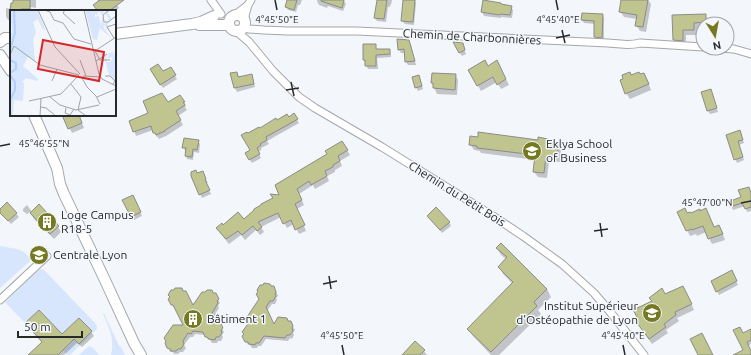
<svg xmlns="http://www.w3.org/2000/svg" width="751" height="355" font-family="Ubuntu,sans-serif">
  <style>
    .green { fill: #d7e6fc }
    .shadow { fill: #0003 }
    .building { fill: #c0c590; stroke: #8c8c88 }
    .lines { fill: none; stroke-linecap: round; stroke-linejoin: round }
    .street-casing { stroke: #a4a7ab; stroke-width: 9 }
    .secondary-casing { stroke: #a4a7ab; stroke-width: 12 }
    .street { stroke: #fff; stroke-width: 7 }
    .secondary { stroke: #fff; stroke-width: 10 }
    .ticks { fill: none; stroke: #28292b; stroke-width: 1.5 }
    .labels { text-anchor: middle; stroke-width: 3; stroke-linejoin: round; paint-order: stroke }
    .street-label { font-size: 12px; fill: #28292b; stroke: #f3f6fa }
    .poi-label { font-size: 12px; fill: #28292b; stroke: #f3f6fa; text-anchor: start }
    .inset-river { fill: none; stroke: #b3d0fd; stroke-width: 2 }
    .inset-road { fill: none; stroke: #a2a4a7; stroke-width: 1 }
    .view { fill: #d62828; fill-opacity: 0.15; stroke: #d62828; stroke-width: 2 }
    .inset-edge { fill: none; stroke: #28292b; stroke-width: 2 }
    .ticks-label { font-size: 10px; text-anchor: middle; fill: #28292b; stroke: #f3f6fa; stroke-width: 3; stroke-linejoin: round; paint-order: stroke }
  </style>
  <rect width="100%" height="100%" fill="#f3f6fa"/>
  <g class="green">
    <path d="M0 246 17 249 24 252 31 260 0 288Z"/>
    <path d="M43 269 96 324 97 327V329L70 355H67L63 350 70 344 67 340 72 336 79 344 92 331 79 318 66 330 64 337 39 310 25 323 5 302 38 270Z"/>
    <path d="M104 313 119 346 121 347 125 355H111C115 340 109 327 103 314Z"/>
    <path d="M89 346 93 348 99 355H79Z"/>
  </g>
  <g class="shadow">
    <path d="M14 0H36V8L31 7V11H11V20H8L6 16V8L11 9 14 4Z"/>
    <path d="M97 0H114L119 8 115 11H98L94 6 98 2Z"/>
    <path d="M288 0H302L300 5H298L296 12 288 10 286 7Z"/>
    <path d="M317 0H342L344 1 346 4 343 11 328 6 327 8 319 5 317 1Z"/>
    <path d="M378 0H392L391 5H390V7H388L386 22 377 21 375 18Z"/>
    <path d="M404 0H415L416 3 414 25 405 24 402 21Z"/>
    <path d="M622 0H648L651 4 646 32 640 31 636 25 637 19 624 17 620 11Z"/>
    <path d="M502 5 511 7 513 10 512 18 501 17V18L484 16 482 12Z"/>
    <path d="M602 14 604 18V41H597L595 37V24L584 23 582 20Z"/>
    <path d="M705 15 708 21V24H703V28H697V35H686V46L677 45 674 40 673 16Z"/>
    <path d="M409 41 411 45 416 65H408L406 62 405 53H401L399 50Z"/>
    <path d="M454 43 462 44 466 54 462 56Z"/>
    <path d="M375 45 377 50H389L391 54V57L377 58 378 69H368L364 60Z"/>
    <path d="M488 67H500L509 85 501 89 497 82 481 91 469 70Z"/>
    <path d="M170 68 177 79 163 88 153 73H163Z"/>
    <path d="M237 73 239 77 251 75 253 79 255 87 237 92 235 88 232 74Z"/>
    <path d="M455 75 458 80 457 95 437 94 432 83Z"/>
    <path d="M418 76 420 79 423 89 418 91 416 87Z"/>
    <path d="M631 77 647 79 651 90 630 99 626 93Z"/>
    <path d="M712 94 718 112 710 114 708 111Z"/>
    <path d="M180 96 186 106 185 107 187 110 178 116 183 125 166 136 159 139 158 137H157L153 130 136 136 130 121 149 114Z"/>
    <path d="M63 115H79L84 128 72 133Z"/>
    <path d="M294 115 299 123 267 141 269 144 261 148 262 149 258 152 261 158 252 163 246 153 251 150 248 135 277 121 288 118Z"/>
    <path d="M740 132 744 143 739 145 744 160 737 163 727 136Z"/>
    <path d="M548 140 549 142 558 143 561 149 560 162 549 161 547 178 538 177 534 172 536 160 481 153 480 151 474 150 470 144Z"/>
    <path d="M198 141 200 144 199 153 194 152 193 160 187 159 186 156V151H185L184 148Z"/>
    <path d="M342 142 350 155 340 161 342 166 335 170V172L327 176 329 181 315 189 313 185 299 194 304 205 297 209 306 231 299 234 294 224 287 228 281 217 261 227 264 232 260 235 256 230 245 240 241 235 229 244 220 233 217 228 244 220 280 196Z"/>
    <path d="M197 174 204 175 208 183H206L211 194 202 198 200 194Z"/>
    <path d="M751 194V211L747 212 745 206 733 210 729 202Z"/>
    <path d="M135 199 142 216 134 220 132 217Z"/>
    <path d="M7 203 19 217 11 224 0 212V210Z"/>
    <path d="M27 205 32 212 58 227 61 232 54 239 34 219 30 212 27 214 23 211V209Z"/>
    <path d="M706 209 715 228 722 232 725 240 712 244 706 232 697 236 696 234 690 236 678 212 687 214 700 212Z"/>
    <path d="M428 216 449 222 451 226 442 233Z"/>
    <path d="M497 248 547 289 551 297 538 310 541 314 499 355H491L473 336 468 329 513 284 503 274 499 267 506 259 501 255Z"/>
    <path d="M731 271 738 285 719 295 717 291Z"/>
    <path d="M271 287H273L276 291 278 296 276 298 277 300 275 304H272L267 311 274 326 290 322 295 330 293 333 294 335 292 339 290 338 288 341 266 339 261 346H258L257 348H252L250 345H248L243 336 249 324H248L246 320 260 299Z"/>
    <path d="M686 292 694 310 677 318 679 321 666 330 668 333 652 344 635 320 665 295Z"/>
    <path d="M213 294H215L220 303 218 305 219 308 214 316 218 320 224 332 222 335 223 337 221 341H218L217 343H212L210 340H208L205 335 195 334 193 337H190L184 345 186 348 183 352H180L178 354H174L173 352H170L166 343 185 326 176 308H174L169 299 193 307Z"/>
    <path d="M79 319 91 332 94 336 82 347 77 343 64 355H30L43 343 28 327 26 323 61 336Z"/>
    <path d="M751 330V344L748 346 751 352V355H746L742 334Z"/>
    <path d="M415 342 424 351 427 355H403Z"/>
  </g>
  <g class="building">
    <path d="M13 0H30V9H21V11H10L11 3H13Z"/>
    <path d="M100 0H124L109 11H98L93 5Z"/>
    <path d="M287 0H297L294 10 285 7Z"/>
    <path d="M321 0H344L342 8 321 1Z"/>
    <path d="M377 0H387L384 19 374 18Z"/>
    <path d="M403 0H415L413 22 401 21Z"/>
    <path d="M483 0 501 3V4L512 6 510 15 500 14 499 15 481 12Z"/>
    <path d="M621 0H648L643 27 635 26 637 15 619 12Z"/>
    <path d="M582 13 603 14 602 38 594 37V21L581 20Z"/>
    <path d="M706 14V22L694 23V30H683V41L673 40 672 15Z"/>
    <path d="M397 39 409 40 415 61 405 62 404 49 398 50Z"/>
    <path d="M453 42 463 43 465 50 459 53Z"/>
    <path d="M363 44H376V49H390V54L376 55V66H365V60H363Z"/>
    <path d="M485 60 488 66 497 60 506 79 497 85 493 77 477 86 468 70Z"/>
    <path d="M158 64 163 71 171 67 176 75 160 85 150 69Z"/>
    <path d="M237 72 238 77 252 74 254 84 234 88 230 73Z"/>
    <path d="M630 72 631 75 639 72 640 74 644 73 649 84 625 94 620 80 623 79 622 75Z"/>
    <path d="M432 73 456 74 455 90 433 88V83H431Z"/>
    <path d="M419 75 422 86 415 88 412 77Z"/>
    <path d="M711 89 717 108 707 111 701 92Z"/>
    <path d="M162 93 168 102 180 95 185 102H183L185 105 176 111 181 120 164 131H165L156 135 155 133H153L151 126 133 132 129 121 148 113 143 101Z"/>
    <path d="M294 113 298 119 266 137 267 140 260 144 261 145 257 148 260 154 249 160 245 153 250 150 241 135 247 132 248 133 259 127 260 128 276 118 277 120 287 114 289 117Z"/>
    <path d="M62 115H79L82 123 68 129Z"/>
    <path d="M740 130 743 140 738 141 743 157 734 160 726 135Z"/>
    <path d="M478 132 538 140V137L548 139V141L559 142 557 157 546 156 544 173 533 172 535 155 477 148V146L469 145 470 136 478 137Z"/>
    <path d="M184 138 199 140 197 150 193 149 192 157 185 156 186 148H182Z"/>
    <path d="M342 141 348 150 338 156 340 161 333 165V167L325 171 327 176 311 185 309 181 297 189 302 200 295 204 305 225 295 230 291 220 283 224 278 213 258 222 262 227 257 231 253 226 242 235 238 231 226 239 216 228 222 223 223 225 238 212 244 219 254 210V209L261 205V204L273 198 270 194 279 195 275 185 327 154 325 151Z"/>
    <path d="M196 170 197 173 203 171 206 179 205 180 210 190 199 195 191 176V172Z"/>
    <path d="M749 187 751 193V207L745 209 742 203 730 207 728 202 741 197 738 190Z"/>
    <path d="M133 195 141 212 131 217 122 200Z"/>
    <path d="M7 202 17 213 8 221 0 213V209Z"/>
    <path d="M39 204 59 226 50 234 30 213Z"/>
    <path d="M436 207 450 222 440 230 427 216Z"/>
    <path d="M685 208 687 213 690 212 691 213 700 209V211L706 208 714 227 719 225 723 234 708 239 703 226 692 230V229L686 231 677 212Z"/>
    <path d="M501 243 547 289 534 302 537 306 491 352 467 329 513 282 498 267 507 257 496 248Z"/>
    <path d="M732 270 737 281 716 292 711 281Z"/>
    <path d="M264 283 270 284 271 286H274L276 292 275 294 276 296 273 301H270L266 307 274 324 278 317 287 318 288 321H291L293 326 292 328 293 331 290 335H287L285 338 264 336 259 343H256L255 345 249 344 248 342H245L242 336 244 334 242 332 250 321 245 320 259 299 256 294 258 292 257 290 260 285H263Z"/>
    <path d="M683 286 692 304 675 312 676 315 664 324 666 327 649 339 634 319 637 317 633 310 652 301 649 298 662 288 665 294Z"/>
    <path d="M175 288H182L183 291H186L193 305 202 292H205L207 290H212L213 293H216L219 299 217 301 218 303 211 315H217L223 328 221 330 222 333 219 337H216L215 340 209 339 207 337H205L203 332 193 331 191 334 188 333 183 341 184 344 181 349H178L176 351H171L170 349 167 348 165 343 166 341 164 338 173 325H183L173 305H171L168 299 170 297 168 295 171 290H174Z"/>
    <path d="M39 310 62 334 79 318 92 331 79 344 74 339 58 355H28L42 342 25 323Z"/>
    <path d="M740 327 743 333 751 329V340L747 342 751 351V355H733L743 350 733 330Z"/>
    <path d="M702 333 713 355H698L690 339Z"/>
    <path d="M415 341 425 350 420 355H402Z"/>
  </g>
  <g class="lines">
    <defs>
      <g id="street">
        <path d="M211 0 221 14"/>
        <path d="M235 15 248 5"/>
        <path d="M244 19 248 5 251 0"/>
        <path d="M244 27 249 29 264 30 287 31H357L608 43C619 44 629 46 640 43L703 47"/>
        <path d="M235 30 249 42 273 71 299 97 315 108 382 147 493 216 523 236 562 264 594 293 611 313 644 355"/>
        <path d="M718 48 734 49 751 54"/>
        <path d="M0 300 47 256"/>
      </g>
      <g id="secondary">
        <circle cx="237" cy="23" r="8"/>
        <path d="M199 25H229"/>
        <path d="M115 34 192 24 201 22 214 16"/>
        <path d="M0 42 5 38H11"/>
        <path d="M0 55 11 71"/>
        <path d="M34 115 57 168 60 184 64 194 104 278 134 343 141 355"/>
      </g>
    </defs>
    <use href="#street" class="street-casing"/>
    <use href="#secondary" class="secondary-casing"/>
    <use href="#street" class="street"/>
    <use href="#secondary" class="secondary"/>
  </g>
  <path class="ticks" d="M275 0 277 10M556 0 558 10M562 30 565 43M556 38 570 35M291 82 294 96M286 90 299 88M0 146 10 144M741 203 751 201M600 223 602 237M594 231 608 229M329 276 331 289M323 284 337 281M342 345 344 355M623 345 625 355"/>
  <defs>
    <symbol id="university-disc" viewBox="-11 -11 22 22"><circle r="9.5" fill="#757922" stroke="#f3f6fa"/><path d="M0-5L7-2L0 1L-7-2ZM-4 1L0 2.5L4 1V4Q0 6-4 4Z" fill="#fff"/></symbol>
    <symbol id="building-disc" viewBox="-11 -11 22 22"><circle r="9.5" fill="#757922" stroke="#f3f6fa"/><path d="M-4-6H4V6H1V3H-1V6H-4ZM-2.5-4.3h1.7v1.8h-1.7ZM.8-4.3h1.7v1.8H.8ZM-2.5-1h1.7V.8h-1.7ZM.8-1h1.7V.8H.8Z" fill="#fff"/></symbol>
  </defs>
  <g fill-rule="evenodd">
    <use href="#university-disc" x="521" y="140" width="22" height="22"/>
    <use href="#building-disc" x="36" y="211" width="22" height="22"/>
    <use href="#university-disc" x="28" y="244" width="22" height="22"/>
    <use href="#university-disc" x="641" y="302" width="22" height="22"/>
    <use href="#building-disc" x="182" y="308" width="22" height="22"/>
  </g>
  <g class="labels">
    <g class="street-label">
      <text transform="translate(472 37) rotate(3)" y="4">Chemin de Charbonnières</text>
      <text transform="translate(457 194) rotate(32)" y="4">Chemin du Petit Bois</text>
    </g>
    <g class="poi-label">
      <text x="546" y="148">Eklya School<tspan x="546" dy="14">of Business</tspan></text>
      <text x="61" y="219">Loge Campus<tspan x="61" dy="14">R18-5</tspan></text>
      <text x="53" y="259">Centrale Lyon</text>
      <text x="638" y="310" text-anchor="end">Institut Supérieur<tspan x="638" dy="14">d'Ostéopathie de Lyon</tspan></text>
      <text x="207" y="323">Bâtiment 1</text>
    </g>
  </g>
  <g transform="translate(10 10)">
    <rect width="106" height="106" fill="#f3f6fa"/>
    <path d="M0 0H27L36 21 32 18 28 9 23 12 26 22 23 30 25 51 18 47 13 56 28 69 27 71 16 68 12 72 14 73 13 91 4 90 3 106H0V27L2 21ZM75 0H91L94 2 92 5 89 1 87 5 85 4V7L89 6 91 17 92 6 94 14 100 11 95 3 100 0 98 3 102 10 106 7 98 13 97 20 95 15 93 17 100 27 90 18 87 30 83 29ZM106 40 104 43H106L105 72 99 65 95 50 90 49 96 45 97 52H100L103 48 100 47 99 50 97 44 99 46 98 44 103 41 104 47V42Z" fill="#d7e6fc"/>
    <path class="inset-river" d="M0 40 5 23 4 0M0 50 6 53V59L0 63M0 65 5 72V80L0 90"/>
    <path class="inset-road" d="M28 0 45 37 70 64M34 0 40 2 44 10 53 13 64 29 81 34M55 0 53 3 65 14M74 0 89 64 92 69 106 76M99 0 93 5 94 12H98L106 6M104 28 97 17 106 14M85 41 106 27M85 41 90 50H100M0 45 4 36 30 55 69 65M70 50 76 66M86 51 97 44M74 66 72 68 77 77 86 86 90 94M74 66 90 67M95 66H100L105 71 103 74M42 71 47 59M61 74 71 87 68 100 76 106M40 87 50 95 66 100 89 95M87 87 106 79M19 91 51 84 69 65M31 97 36 98 46 106M56 98 55 103 60 105 64 99M30 106 31 89"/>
    <path class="view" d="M33 30 94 42 89 71 28 59Z"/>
    <rect width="106" height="106" class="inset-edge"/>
  </g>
  <g class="ticks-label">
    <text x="277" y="23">4°45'50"E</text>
    <text x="558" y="23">4°45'40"E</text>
    <text x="44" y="147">45°46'55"N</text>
    <text x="707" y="206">45°47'00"N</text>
    <text x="342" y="339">4°45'50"E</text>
    <text x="623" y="339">4°45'40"E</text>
  </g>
  <g transform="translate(715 36) rotate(169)"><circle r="19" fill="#f3f6fa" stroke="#a2a4a7"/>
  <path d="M0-3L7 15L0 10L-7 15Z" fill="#757922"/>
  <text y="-6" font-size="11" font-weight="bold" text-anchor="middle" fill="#28292b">N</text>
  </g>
  <path d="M18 331v6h64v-6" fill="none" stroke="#28292b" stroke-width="2"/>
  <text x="24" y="331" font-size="12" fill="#28292b" stroke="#f3f6fa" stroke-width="3" paint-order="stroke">50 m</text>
</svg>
